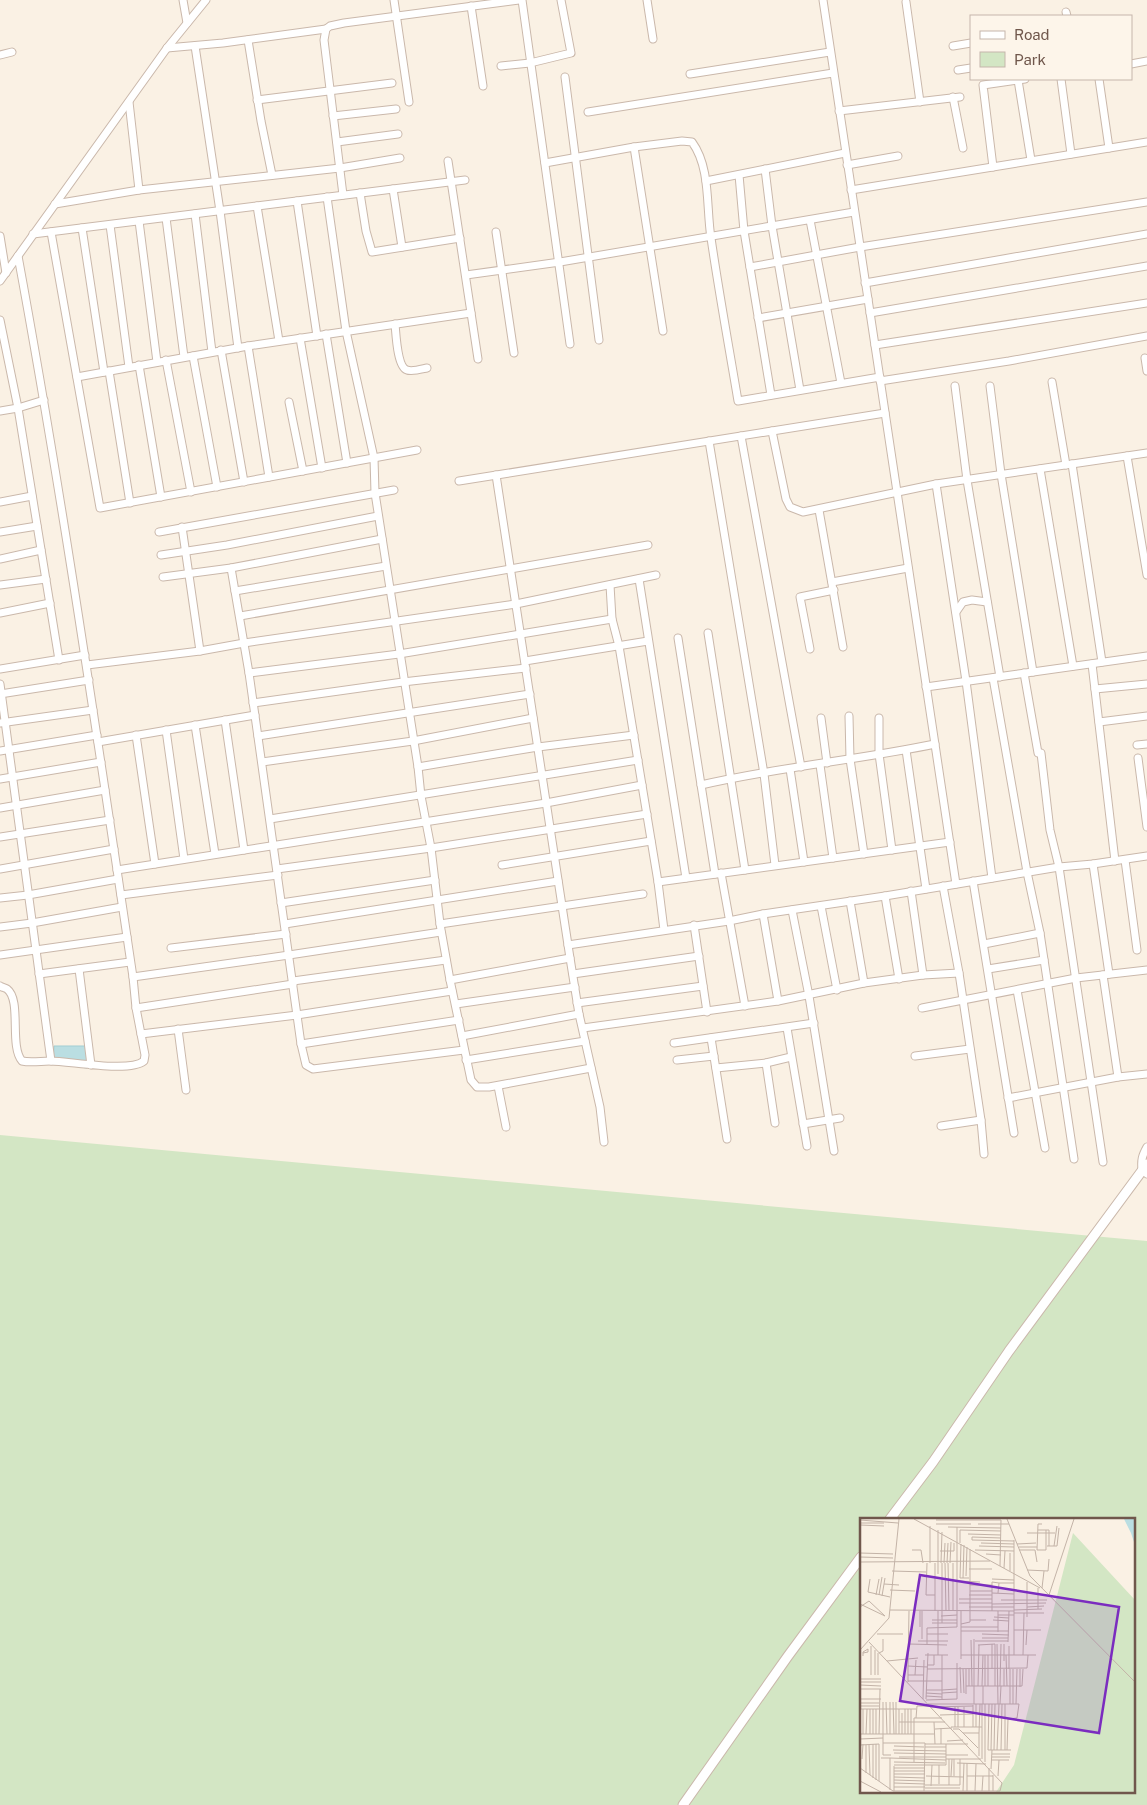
<svg xmlns="http://www.w3.org/2000/svg" width="1147" height="1805" font-family="'Public Sans',sans-serif">
  <style>
    .green { fill: #d3e6c4; fill-rule: evenodd }
    .water { fill: #badee2; stroke: #a1cdd3 }
    .lines { fill: none; stroke-linecap: round; stroke-linejoin: round }
    .minor-casing { stroke: #cab8ab; stroke-width: 9 }
    .tertiary-casing { stroke: #cab8ab; stroke-width: 11 }
    .minor { stroke: #fff; stroke-width: 7 }
    .tertiary { stroke: #fff; stroke-width: 9 }
    .inset-road { fill: none; stroke: #c3b3a7; stroke-width: 1 }
    .view { fill: #7b2cbf; fill-opacity: 0.15; stroke: #7b2cbf; stroke-width: 2.5 }
    .inset-edge { fill: none; stroke: #70574c; stroke-width: 2.5 }
  </style>
  <rect width="100%" height="100%" fill="#faf1e4"/>
  <path class="green" d="M0 1135 1147 1241V1805H0ZM861 1519H1133V1791H861Z"/>
  <path class="water" d="M54 1046H89L87 1068 53 1063Z"/>
  <g class="lines">
    <defs>
      <g id="minor">
        <path d="M183 0 187 23"/>
        <path d="M394 0 409 102"/>
        <path d="M522 0 570 344"/>
        <path d="M647 0 653 39"/>
        <path d="M823 0 956 884"/>
        <path d="M906 2 920 102"/>
        <path d="M471 6 483 86"/>
        <path d="M1066 12 1067 16"/>
        <path d="M248 40 261 121 272 175"/>
        <path d="M195 46 220 211 238 348"/>
        <path d="M953 46 971 43"/>
        <path d="M167 48 223 43 326 29"/>
        <path d="M0 55 12 52"/>
        <path d="M1131 64 1147 61"/>
        <path d="M501 66 530 63 571 53 561 0"/>
        <path d="M958 70 971 68"/>
        <path d="M690 74 830 52"/>
        <path d="M565 77 599 340"/>
        <path d="M1061 79 1071 154"/>
        <path d="M1099 79 1109 148"/>
        <path d="M1018 80 1031 160"/>
        <path d="M953 97 963 148"/>
        <path d="M257 100 392 83"/>
        <path d="M129 102 139 190"/>
        <path d="M839 111 960 97"/>
        <path d="M588 112 833 73"/>
        <path d="M333 116 396 109"/>
        <path d="M337 142 398 134"/>
        <path d="M634 147 663 331"/>
        <path d="M448 161 478 359"/>
        <path d="M545 163 634 147 682 141 692 142C711 168 706 207 711 238 719 293 729 347 738 401L880 377"/>
        <path d="M847 165 898 156"/>
        <path d="M993 167 983 85 1025 79"/>
        <path d="M765 169 772 226 800 390"/>
        <path d="M739 175 744 231 771 395"/>
        <path d="M706 181 845 153"/>
        <path d="M393 189 402 247"/>
        <path d="M851 190 1147 142"/>
        <path d="M360 193 366 231 372 252 460 238"/>
        <path d="M343 195 324 40 326 29 330 26 344 23 519 0"/>
        <path d="M327 197 346 331 374 458 375 493 418 767 421 796 431 848 440 924 450 980 471 1080 477 1087H489L591 1068"/>
        <path d="M297 201 317 336"/>
        <path d="M55 204 139 190 340 168 400 158"/>
        <path d="M257 206 279 341"/>
        <path d="M195 214 212 352"/>
        <path d="M166 218 184 357"/>
        <path d="M810 220 841 383"/>
        <path d="M139 221 157 362"/>
        <path d="M110 225 129 367"/>
        <path d="M82 228 104 372"/>
        <path d="M51 232 100 508 417 450"/>
        <path d="M496 232 514 353"/>
        <path d="M33 234 465 180"/>
        <path d="M0 236 6 273"/>
        <path d="M750 267 860 247 1147 202"/>
        <path d="M466 275 560 262 854 212"/>
        <path d="M0 281 167 48 206 0"/>
        <path d="M865 283 1147 234"/>
        <path d="M870 313 1147 266"/>
        <path d="M758 318 868 299"/>
        <path d="M0 320 18 408 59 660"/>
        <path d="M395 324C396 333 397 367 407 370 412 372 422 369 427 368"/>
        <path d="M326 334 347 463"/>
        <path d="M300 338 322 468"/>
        <path d="M875 345 1147 303"/>
        <path d="M248 346 269 477"/>
        <path d="M221 350 244 482"/>
        <path d="M193 356 217 487"/>
        <path d="M1145 358 1147 371"/>
        <path d="M166 360 191 492"/>
        <path d="M139 365 161 497"/>
        <path d="M109 371 130 503"/>
        <path d="M77 377 248 346 471 313"/>
        <path d="M880 381 1009 361 1147 336"/>
        <path d="M1052 382 1066 465"/>
        <path d="M955 386 967 480 1000 677"/>
        <path d="M990 386 1001 474 1033 672"/>
        <path d="M289 402 303 471"/>
        <path d="M0 411 18 408 44 400"/>
        <path d="M772 431 786 499 790 507 803 512 936 484 1147 453"/>
        <path d="M741 436 801 767"/>
        <path d="M709 441 764 774 775 865"/>
        <path d="M1127 456 1147 575"/>
        <path d="M1072 464 1102 662"/>
        <path d="M1040 469 1073 666"/>
        <path d="M496 475 570 958 579 1014 600 1107 604 1142"/>
        <path d="M459 481 885 413"/>
        <path d="M936 484 966 681 992 878"/>
        <path d="M0 502 32 496"/>
        <path d="M819 510 843 647"/>
        <path d="M182 527 200 651"/>
        <path d="M0 532 37 526"/>
        <path d="M159 532 394 490"/>
        <path d="M161 555 227 545 378 516"/>
        <path d="M0 559 41 550"/>
        <path d="M231 568 249 673 301 1044 306 1065 313 1069 464 1050"/>
        <path d="M163 577 231 568 382 539"/>
        <path d="M639 579 686 878"/>
        <path d="M832 582 908 568"/>
        <path d="M0 585 46 579"/>
        <path d="M610 585 612 619 619 646 658 882 664 930"/>
        <path d="M235 591 386 566"/>
        <path d="M956 612 963 602 972 600 987 602"/>
        <path d="M0 613 50 603"/>
        <path d="M240 616 648 545"/>
        <path d="M708 633 745 870"/>
        <path d="M678 638 715 874"/>
        <path d="M810 649 800 597 834 590"/>
        <path d="M525 661 648 641"/>
        <path d="M1092 664 1115 861"/>
        <path d="M87 665 200 651 244 643 516 604 656 575"/>
        <path d="M0 669 85 655"/>
        <path d="M249 673 399 654 612 619"/>
        <path d="M1024 673 1038 753"/>
        <path d="M993 678 1027 872 1040 933 1074 1159"/>
        <path d="M0 684 51 1061"/>
        <path d="M926 687 1147 656"/>
        <path d="M1095 689 1147 684"/>
        <path d="M0 694 89 680"/>
        <path d="M253 703 403 682 526 668"/>
        <path d="M849 716 850 759 864 854"/>
        <path d="M821 718 827 763"/>
        <path d="M879 718V754L892 850"/>
        <path d="M225 720 244 850"/>
        <path d="M1099 722 1147 716"/>
        <path d="M0 723 93 710"/>
        <path d="M195 725 215 854"/>
        <path d="M166 730 184 859"/>
        <path d="M136 735 155 864"/>
        <path d="M258 736 530 694"/>
        <path d="M98 742 255 715"/>
        <path d="M1137 745 1147 744"/>
        <path d="M906 750 926 889"/>
        <path d="M0 751 97 735"/>
        <path d="M1041 753 1050 830 1059 867 1103 1162"/>
        <path d="M1138 758 1147 827"/>
        <path d="M262 762 413 741 533 718"/>
        <path d="M820 765 833 858"/>
        <path d="M418 767 538 747 634 735"/>
        <path d="M790 769 804 862"/>
        <path d="M0 779 101 762"/>
        <path d="M701 785C778 767 858 760 935 744"/>
        <path d="M0 808 105 790"/>
        <path d="M270 819 638 760"/>
        <path d="M0 837 110 820"/>
        <path d="M1125 860 1137 950"/>
        <path d="M1093 864 1109 974"/>
        <path d="M502 865 651 841"/>
        <path d="M0 869 114 849"/>
        <path d="M277 869 431 848 647 814"/>
        <path d="M117 870 546 803 642 785"/>
        <path d="M721 873 745 1006"/>
        <path d="M973 881 1014 1133"/>
        <path d="M658 882 950 842"/>
        <path d="M943 886 959 973 981 1120 984 1154"/>
        <path d="M911 891 923 975"/>
        <path d="M121 895 278 875"/>
        <path d="M885 896 899 979"/>
        <path d="M0 898 28 895 118 879"/>
        <path d="M850 901 864 983"/>
        <path d="M281 903 435 880"/>
        <path d="M821 906 837 990"/>
        <path d="M792 910 809 996 834 1151"/>
        <path d="M763 914 778 1001"/>
        <path d="M285 924 558 881"/>
        <path d="M440 924 643 894"/>
        <path d="M694 925 707 1012"/>
        <path d="M0 927 32 923 122 907"/>
        <path d="M984 944 1040 933"/>
        <path d="M568 945 729 921 763 914 885 896 1059 867 1093 864 1147 856"/>
        <path d="M171 948 286 934"/>
        <path d="M0 955 127 937"/>
        <path d="M79 969 91 1065"/>
        <path d="M988 969 1044 960"/>
        <path d="M39 974 130 962"/>
        <path d="M573 974 699 956"/>
        <path d="M1103 975 1118 1077"/>
        <path d="M133 977 289 955 441 932"/>
        <path d="M450 980 570 958"/>
        <path d="M293 981 446 960"/>
        <path d="M0 986C1 987 6 988 7 989 22 1000 9 1046 22 1061 31 1063 41 1061 50 1061 70 1061 129 1073 144 1061L145 1055 136 1008 133 977C97 736 62 495 18 256"/>
        <path d="M1017 990 1045 1148"/>
        <path d="M577 1003 703 986"/>
        <path d="M456 1004 575 987"/>
        <path d="M136 1008 293 984"/>
        <path d="M922 1008 1076 978 1147 970"/>
        <path d="M583 1028 778 1001 864 983 923 975 959 973"/>
        <path d="M787 1028 807 1146"/>
        <path d="M178 1029 186 1090"/>
        <path d="M141 1034 297 1015 452 991"/>
        <path d="M462 1036 579 1014"/>
        <path d="M711 1038 727 1139"/>
        <path d="M674 1043 814 1023"/>
        <path d="M301 1044 459 1020"/>
        <path d="M915 1056 970 1049"/>
        <path d="M466 1060 585 1041"/>
        <path d="M677 1060 714 1056"/>
        <path d="M766 1063 775 1123"/>
        <path d="M716 1068 766 1063 791 1057"/>
        <path d="M498 1086 506 1127"/>
        <path d="M1008 1098 1118 1077 1147 1074"/>
        <path d="M803 1124 840 1118"/>
        <path d="M941 1126 981 1120"/>
        <path d="M1147 1147C1142 1156 1141 1160 1142 1170L1147 1174"/>
      </g>
      <g id="tertiary">
        <path d="M890 1519 933 1462 1009 1351 1147 1164"/>
        <path d="M683 1805 788 1656 861 1557"/>
      </g>
    </defs>
    <use href="#minor" class="minor-casing"/>
    <use href="#tertiary" class="tertiary-casing"/>
    <use href="#minor" class="minor"/>
    <use href="#tertiary" class="tertiary"/>
  </g>
  <g transform="translate(860 1518)">
    <rect width="275" height="275" fill="#faf1e4"/>
    <path d="M213 15 275 82V274H136L154 247Z" fill="#d3e6c4"/>
    <path d="M264 1H275V27L271 15Z" fill="#badee2"/>
    <path class="inset-road" d="M54 1 180 70M147 1 170 58 275 164M0 2 38 5M76 2H141M0 5H24M76 6H111M118 6H149M0 7 24 8M88 9 141 10M78 12V56M178 12H189V28M167 15H195M108 16 141 17M112 22 154 23M112 22V19L141 20M100 25V12L141 13M121 25 154 26M101 26 100 60H109M157 26 176 25M119 28 154 29M187 28H197L199 10M194 28 197 8M159 29H177M52 32H61L63 45M115 32 154 33M159 32H175L177 44M177 32 178 6H182M177 32H186V12M80 33H94V25M0 35 33 36M150 35V53M126 36 141 37M0 39 33 40M0 44 130 43M67 45 66 77H75M70 45V8M75 45V93M81 45 82 14M82 45V105M84 45 85 25M85 45 86 93M87 45 88 25M88 45 89 93M90 45 91 24M93 45V93M140 48 141 2M144 50 145 33M109 51H132M167 52 188 53 189 41M32 53 66 54M106 58 107 29M103 60 104 27M10 61 8 74 30 79M132 61 154 62M99 63 120 64M24 66 39 67M110 67H132M178 70V91M182 70 184 53M30 72 55 73M110 73H132M132 75 154 76M138 75 139 65H154M16 77 19 61M19 77 22 59M109 77H132M189 77 214 1M22 78 25 60M99 81H132M141 82H187M99 85H132M0 86 25 98M132 86 186 85M0 89 9 83 25 98M109 89H154M167 89 184 88M30 92 154 93M154 92 182 91M49 93 48 148 67 149M60 93V109M62 93V121M78 93V137M97 93V9M101 93V141M132 93V64L139 65M138 93V114M154 95H184M138 97H154M81 98 97 97M134 99 149 100M167 99V64M72 102H97M110 102H126M133 102 149 103M72 105H97M101 106 110 104V31M101 109H138M154 112H181M101 113H149M17 116H43M67 116H88M122 116 149 117M122 120H148M111 122 112 168M58 123H88M115 123H148M148 124 149 93M49 126 87 127M67 126V110L97 109V93M135 126V168M137 126 138 186M144 126V143M118 127 135 126M166 127 167 112M11 128V157M0 132 29 100 39 1M19 135 23 133V121M65 137H88M82 137V182M101 137H176M128 137V168M146 137 147 168M154 137V22M163 137 164 95M3 138V134L8 131V134L3 135M27 143 58 140M68 147H74V137M100 149 101 175M67 151 167 150 168 137M103 151 104 175M106 151V176M109 151V168M132 151V126M149 151V128M15 157V132M18 157V135M48 157H64M55 157 56 142M0 161H21M48 163H82M0 164H21M48 164V148M0 167 21 168M106 168H162L163 151M118 168 119 127M122 168 123 137M123 168V186M125 168V137M140 168 141 126M144 168V151M153 168V151M160 169V151M0 171H21M66 172H82M82 172 97 171M66 175 82 176M82 175 97 174M66 178 82 179M0 181H21M63 181 64 142M66 181 68 135M66 182 97 181V145M23 184V237H31M26 184 27 216M30 184V216M33 184 34 216M36 184V216M0 185H19M68 186H159L157 200 148 201 147 232M114 186V121M116 186V209M129 186 128 232H131M132 186 131 232H151M140 186 141 168M150 186V151M153 186V168M156 186 157 151M0 188H19M71 189 113 188M95 189V209M0 191H56M3 191V216M45 191V216M80 197 113 196M56 200 57 188H70M39 204H85M74 204 75 226M91 209H122M98 209V189M104 209V189M113 209V187M75 211 92 210M93 211H99L118 230M103 215H119V238M119 215 120 186M0 216H74M6 216 7 191M10 216V191M13 216V191M16 216V191M19 216 20 171M39 216V191M42 216V195M48 216V191M51 216V191M0 221 23 220M87 223 103 222M23 225H65L64 273M16 226V262M65 226H108M81 226V210M0 227 19 226V263M9 227 10 257M34 228 64 229M65 229H86M33 232 86 233M134 232 135 186M137 232 139 186M141 232 142 186M145 232V186M34 235 86 236M132 236H150M86 237H108M39 239H86M132 239H150M21 240H30V272M30 240 86 242M2 241 3 226M86 241H121M122 241V186M132 242H149M34 244 85 245M54 244V200H82M125 244V186M97 245 126 246M34 247H86V226M79 247V266M0 250 33 273H140L142 265 9 124M34 250H65M131 251 132 232M34 253H65M6 255V227M34 256H65M133 257V273M66 258 103 259M91 258 92 241M94 258V241M107 258H133M138 258 139 242M34 259 65 260M13 260V226M34 262 65 263M0 263 21 274M34 265 65 266M65 267H100M89 267V241M100 267V241M71 268 72 247M34 269H65M65 270H100M34 273V248M103 273 104 245M107 273V245M115 273 116 246M122 273 123 258M129 273V250"/>
    <path class="view" d="M60 57 259 89 239 215 40 183Z"/>
    <rect width="275" height="275" class="inset-edge"/>
  </g>
  <rect x="970" y="15" width="162" height="65" fill="#fdf5ea" stroke="#c5b6ab"/>
  <rect x="980" y="31" width="25" height="8" fill="#ffffff" stroke="#c5b6ab"/>
  <text x="1014" y="40" font-size="15" fill="#70574c">Road</text>
  <rect x="980" y="52" width="25" height="15" fill="#d3e6c4" stroke="#c5b6ab"/>
  <text x="1014" y="65" font-size="15" fill="#70574c">Park</text>
</svg>
